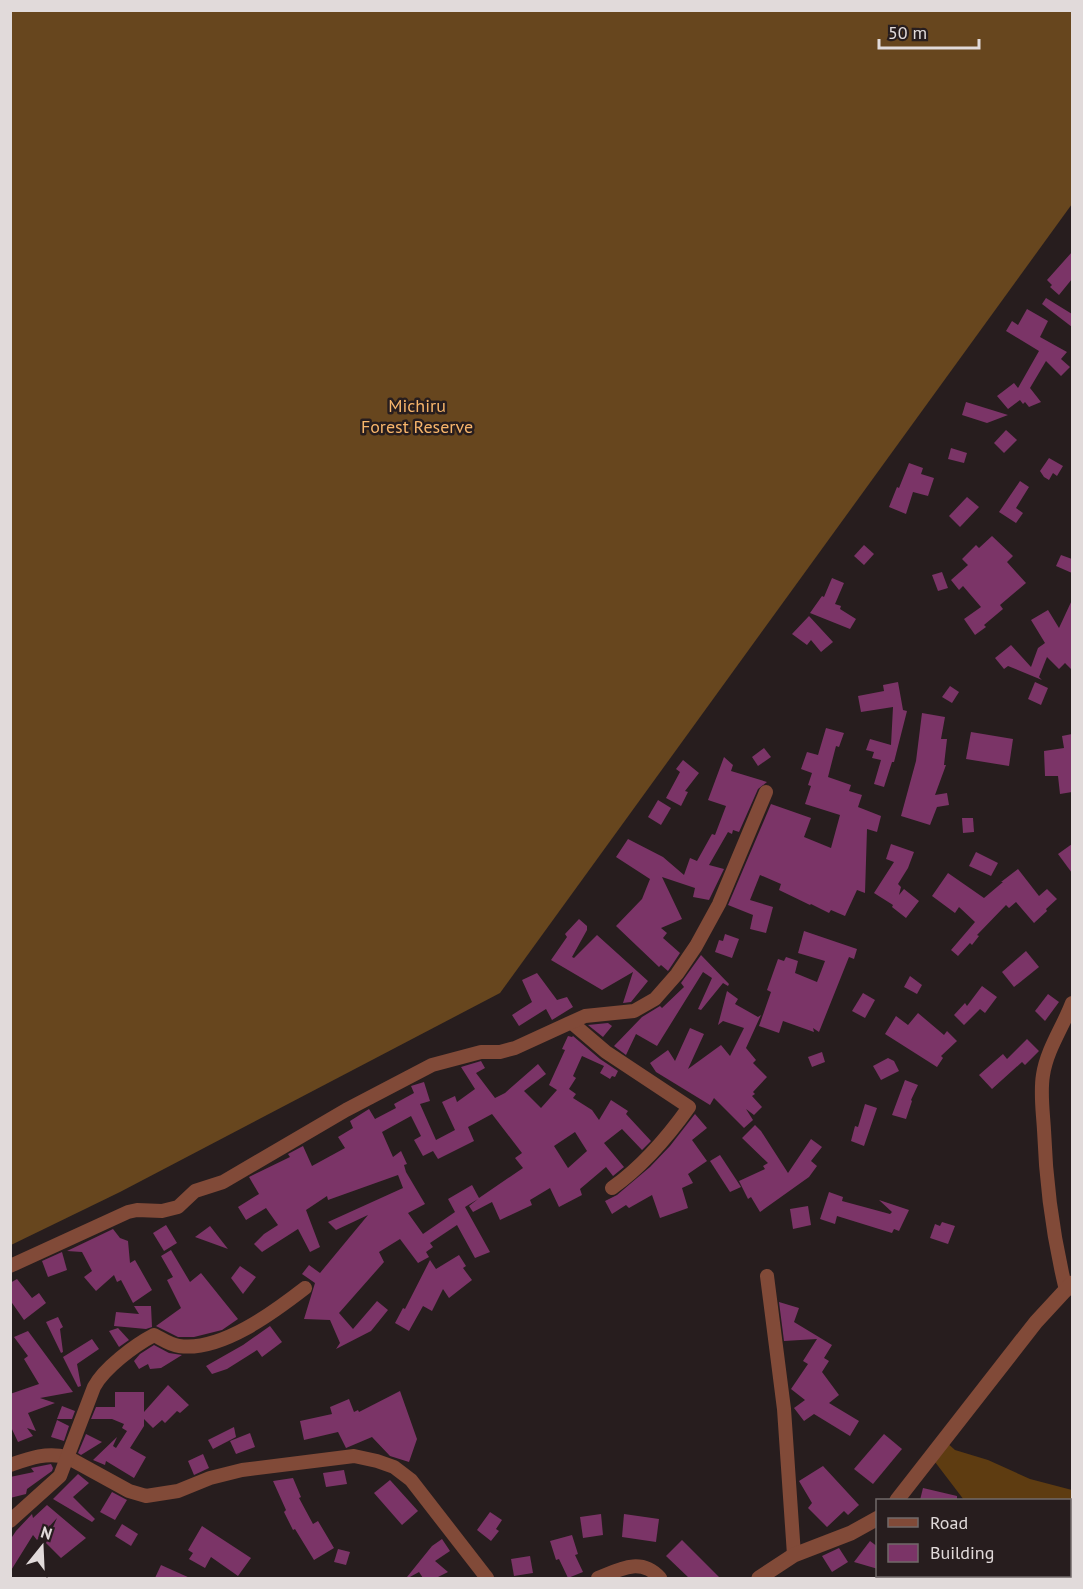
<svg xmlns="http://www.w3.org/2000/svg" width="1083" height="1589" font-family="'PT Sans',sans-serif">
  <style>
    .green { fill: #5e3c11 }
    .forest { fill: #67461e }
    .building { fill: #7b3467; fill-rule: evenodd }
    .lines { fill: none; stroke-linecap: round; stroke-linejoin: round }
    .minor { stroke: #814a38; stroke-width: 14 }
    .tertiary { stroke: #814a38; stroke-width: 15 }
    .labels { text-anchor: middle; stroke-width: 5; stroke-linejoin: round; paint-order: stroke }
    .park-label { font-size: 18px; fill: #f7b56b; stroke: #271d1e }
  </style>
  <rect width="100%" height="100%" fill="#271d1e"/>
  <path class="green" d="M945 1441 955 1450 988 1460 1030 1479 1072 1490V1578H1022L1020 1576H1070V1500H964L932 1458Z"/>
  <path class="forest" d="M11 10 1072 11V204L500 993 120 1192 11 1245Z"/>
  <g class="building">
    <path d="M1072 252V279L1059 295 1050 287 1052 285 1047 280Z"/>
    <path d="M1046 298 1072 314V327L1042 304Z"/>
    <path d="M1027 309 1048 321 1040 337 1067 352 1061 359 1070 367 1061 376 1046 361 1030 388 1041 402 1029 407 1025 402 1023 404 1020 400 1008 409 997 396 1014 383 1018 388 1039 351 1006 331 1012 321 1018 325Z"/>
    <path d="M966 402 1008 415 987 423 962 415Z"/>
    <path d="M1006 430 1017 440 1004 453 994 443Z"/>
    <path d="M951 448 967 453 964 463 948 459Z"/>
    <path d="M1049 458 1063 466 1057 476 1053 473 1049 480 1044 477 1040 471Z"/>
    <path d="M909 463 923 468 921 474 934 478 928 496 913 492 906 514 889 507 897 487 899 488Z"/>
    <path d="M1020 481 1029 487 1016 508 1023 513 1016 523 999 512Z"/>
    <path d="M967 497 979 507 960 527 949 516Z"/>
    <path d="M992 536 1013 556 1007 562 1026 583 1000 605 1003 609 984 625 986 627 975 635 964 619 981 607 963 586 959 590 951 580 968 565 962 559 976 545 979 548Z"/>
    <path d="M864 545 874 554 864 565 854 556Z"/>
    <path d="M1061 555 1072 559V573L1056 566Z"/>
    <path d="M942 572 948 588 938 591 932 575Z"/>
    <path d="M832 578 844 583 835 604 841 606 840 609 856 619 850 629 810 613 822 596 824 597Z"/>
    <path d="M1072 600V670L1065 663 1059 669 1047 657 1039 677 1042 680 1008 666 1004 669 995 658 1011 645 1031 667 1038 648 1045 643 1031 620 1048 610 1059 628Z"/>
    <path d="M809 616 833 642 821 652 811 640 807 645 792 634Z"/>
    <path d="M898 682 903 710 907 711 894 762H892L884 787 874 784 881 760 872 758 874 752 866 750 870 739 891 745 893 707 861 712 858 696 884 691 883 685Z"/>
    <path d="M1035 682 1048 688 1041 705 1028 699Z"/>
    <path d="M950 686 959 692 952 703 942 697Z"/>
    <path d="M922 713 945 717 941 739H947L944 765H946L935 795 947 793 949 805 937 807 930 825 901 816 916 761Z"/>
    <path d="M826 728 844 733 839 747 836 746 828 777 851 785 849 791 862 795 858 807 881 816 877 832 867 829 865 893 857 890 845 916 831 910 829 913 811 904 810 905 779 890 781 884 760 875 750 900 773 907 766 933 750 929 753 915 728 905 771 804 811 818 804 837 831 848 840 815 805 804 811 786 808 785 812 773 801 769 807 752 818 755Z"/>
    <path d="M971 732 1013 739 1009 766 966 759Z"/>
    <path d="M1072 734V792L1060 794 1058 776H1045L1044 751 1064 748 1062 736Z"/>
    <path d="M764 748 771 757 758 766 752 757Z"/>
    <path d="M724 757 733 765 731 771 767 782 758 789 739 832 733 830 732 834 728 832 709 865 724 869 709 900 693 897 695 888 662 877 682 919 661 928 667 933 663 938 680 953 668 971 661 965 659 967 616 926 642 899 650 879 616 857 628 839 663 857 684 875 690 858 697 861 712 834 715 835 726 806 708 800Z"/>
    <path d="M683 760 699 773 685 791 688 792 681 806 666 798 680 772 676 769Z"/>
    <path d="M658 800 671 808 661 825 648 817Z"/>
    <path d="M962 818H973L974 832 963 833Z"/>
    <path d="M891 844 914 852 908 868 898 884 901 887 899 895 904 889 919 901 906 918 892 907 893 905 874 893 894 862 886 859Z"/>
    <path d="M1072 844V873L1058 854Z"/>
    <path d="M976 852 998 863 991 876 969 866Z"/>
    <path d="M1018 869 1039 896 1047 889 1057 899 1046 909 1047 911 1034 923 1016 902 1009 908 1006 905 977 935 979 936 972 945 970 943 958 956 951 950 975 922 959 907 955 913 932 896 948 873 984 898 1003 882H1001Z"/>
    <path d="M579 919 587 926V930L572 957 574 958 597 935 648 981 631 1002 623 1003 633 972 602 990 551 960 567 937 565 934Z"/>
    <path d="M804 931 857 949 854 959 849 957 819 1032 813 1028 814 1032 783 1021 779 1033 759 1026 771 992 767 990 778 959 784 961 786 957 798 961 795 973 817 982 825 961 798 953Z"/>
    <path d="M725 934 739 939 732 958 715 952 719 940 723 941Z"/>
    <path d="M1026 951 1039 967 1014 987 1002 972Z"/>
    <path d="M701 955 729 984 728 986 723 983 701 1010 698 1009 712 978 703 972 657 1046 636 1034 626 1055 614 1046 642 1017 660 1006 662 1008 684 987 681 983Z"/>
    <path d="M537 973 557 1000 567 997 573 1007 552 1020 546 1009 519 1026 512 1015 532 1002 522 980Z"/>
    <path d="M910 976 922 985 917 994 904 987Z"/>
    <path d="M982 986 997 997 985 1013 980 1009 964 1025 954 1015 965 1003 967 1006Z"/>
    <path d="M727 991 738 999 735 1004 758 1017 761 1015 746 1048 756 1060 753 1063 767 1077 753 1092 755 1094 752 1096 762 1107 754 1115 746 1109 753 1120 744 1128 714 1098 710 1105 656 1072 650 1063 668 1050 675 1061 690 1028 704 1034 688 1069 721 1045 730 1056 744 1028 723 1021 718 1025Z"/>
    <path d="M863 993 875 1000 865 1018 852 1011Z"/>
    <path d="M1048 994 1059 1002 1045 1021 1035 1011Z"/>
    <path d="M918 1013 944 1035 947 1031 957 1041 941 1056 943 1058 937 1067 885 1034 896 1016 908 1025Z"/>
    <path d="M608 1023 612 1026 603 1037 588 1025Z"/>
    <path d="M568 1036 572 1037 573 1036 600 1059 618 1071 615 1077 612 1076 610 1079 600 1073 604 1066 582 1056 573 1076 576 1078 569 1089 576 1094 573 1098 592 1110 599 1120 611 1100 628 1111 626 1114 651 1141 642 1150 622 1129 604 1143 624 1167 613 1176 606 1167 580 1189 582 1195 559 1207 550 1188 530 1200 532 1205 500 1220 492 1202 473 1212 469 1206 478 1199 465 1207 490 1252 475 1258 457 1225 430 1243 433 1247 426 1252 429 1257 418 1263 400 1239 379 1252 384 1262 339 1313 353 1329 377 1301 388 1310 371 1331 336 1349 340 1343 330 1320 304 1319 315 1283 302 1274 309 1265 320 1273 368 1215 336 1230 328 1222 403 1188 398 1175 328 1200 327 1196 306 1210 320 1247 310 1252 298 1229 262 1252 254 1244 264 1234 278 1225 266 1208 246 1220 238 1207 259 1194 249 1177 290 1157 288 1154 303 1146 312 1166 345 1148 338 1137 353 1128 350 1121 369 1109 375 1119 396 1108 394 1104 414 1093 411 1086 424 1082 430 1101 420 1104 436 1140 455 1130 442 1102 455 1096 457 1102 475 1089 461 1067 481 1061 485 1068 476 1073 495 1098 505 1093 538 1064 546 1074 524 1091 541 1108 557 1090 549 1085 565 1050 562 1049ZM492 1114 522 1153 515 1158 523 1168 479 1198 472 1185 448 1199 455 1212 423 1234 408 1213 425 1204 406 1172 404 1165 407 1164 401 1151 393 1157 382 1132 411 1116 421 1136 414 1140 423 1156 433 1151 438 1159 474 1141 468 1127ZM575 1132 587 1151 568 1168 554 1146Z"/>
    <path d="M1027 1039 1039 1051 1025 1065 1022 1062 992 1089 979 1075 1003 1054 1007 1059Z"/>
    <path d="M822 1052 825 1062 812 1067 808 1057Z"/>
    <path d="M888 1058 894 1061 899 1071 881 1080 873 1066Z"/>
    <path d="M905 1080 918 1085 911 1100 912 1101 906 1119 892 1115Z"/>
    <path d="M865 1104 877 1108 864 1146 851 1141 855 1126 858 1127Z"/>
    <path d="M695 1114 707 1128 692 1140 707 1161 688 1174 693 1183 682 1188 688 1208 660 1218 652 1195 629 1208 626 1205 612 1214 605 1201 617 1195 650 1167 670 1146Z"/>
    <path d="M755 1125 761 1131 788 1173 811 1139 822 1147 811 1161 817 1166 809 1177 760 1212 751 1197 748 1199 739 1181 765 1169 763 1166 768 1163 742 1138Z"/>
    <path d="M720 1155 741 1187 730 1192 710 1161Z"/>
    <path d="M829 1192 843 1197 842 1201 890 1214 892 1212 879 1200 909 1210 899 1231 894 1229 892 1233 837 1216 835 1224 820 1219Z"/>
    <path d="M808 1206 811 1225 793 1229 790 1209Z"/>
    <path d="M942 1222 955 1226 948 1244 930 1238 935 1224 940 1226Z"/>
    <path d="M166 1225 177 1243 164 1251 153 1233Z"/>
    <path d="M210 1226 228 1249 195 1237Z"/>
    <path d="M113 1229 120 1238 128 1241 130 1263 135 1260 152 1290 133 1303 121 1280 117 1282 114 1275 96 1291 84 1277 92 1271 82 1252 67 1251Z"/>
    <path d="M171 1250 190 1282 201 1273 238 1319 222 1330 194 1337H178L156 1326 181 1308 167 1280 173 1277 161 1256Z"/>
    <path d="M62 1252 67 1270 48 1277 42 1261Z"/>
    <path d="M459 1255 466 1266 463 1268 472 1280 449 1298 443 1289 432 1311 423 1306 409 1331 395 1323 403 1308 405 1309 430 1260 436 1269Z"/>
    <path d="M240 1266 256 1277 243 1294 231 1278Z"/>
    <path d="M17 1279 32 1298 39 1293 46 1303 24 1320 10 1300V1283Z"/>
    <path d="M779 1302 799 1308 794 1322 832 1345 824 1358 829 1361 822 1372 839 1395 829 1403 859 1421 850 1436 814 1414 804 1421 794 1408 805 1400 791 1389 808 1364 803 1361 817 1339 784 1341Z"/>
    <path d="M134 1306H151L152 1327 146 1329 114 1326 116 1312 139 1314Z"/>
    <path d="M58 1317 63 1327 60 1329 63 1352 61 1353 46 1322Z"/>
    <path d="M270 1326 282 1342 262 1357 257 1350 227 1369 212 1374 206 1366 243 1345Z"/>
    <path d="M118 1328 129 1340 119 1347 109 1331Z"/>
    <path d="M28 1331 73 1392 40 1398 55 1403 28 1413 36 1431 27 1428 33 1436 18 1442 10 1425V1394L39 1384 24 1359 28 1356 14 1337Z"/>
    <path d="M92 1339 99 1349 77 1364 81 1386 78 1387 63 1357Z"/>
    <path d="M154 1345 169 1353 182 1355 161 1368 150 1369 148 1364 139 1369 134 1361 140 1354Z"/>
    <path d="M168 1385 189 1405 180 1413 177 1411 165 1423 162 1420 153 1428 144 1419V1426L130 1448 146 1457 134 1478 106 1461 105 1465 93 1460 117 1437 113 1446 116 1448 127 1431 122 1428 124 1424 112 1419H91L96 1407H115V1392H144V1412Z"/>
    <path d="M400 1391 417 1439 409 1462 390 1456 372 1437 346 1448 338 1432 304 1440 300 1421 332 1414 330 1407 349 1399 354 1412 358 1410 359 1412Z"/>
    <path d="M62 1406 75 1411 72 1419H57Z"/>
    <path d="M57 1420 69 1426 64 1441 51 1437Z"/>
    <path d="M234 1427 236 1437 213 1449 208 1440Z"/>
    <path d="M250 1433 255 1447 236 1454 230 1441Z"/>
    <path d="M86 1434 102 1442 81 1455 78 1453Z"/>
    <path d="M884 1434 902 1449 873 1484 854 1469Z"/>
    <path d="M203 1454 209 1468 194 1475 188 1461Z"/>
    <path d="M51 1464 53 1468 52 1471 27 1489 26 1494 10 1498V1477L34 1472 31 1468Z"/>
    <path d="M823 1466 859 1505 848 1515 844 1511 827 1527 808 1508 812 1503 799 1481Z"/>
    <path d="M344 1470 347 1484 326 1487 323 1473Z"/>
    <path d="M78 1474 89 1483 73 1497 95 1519 92 1522 53 1499Z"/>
    <path d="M293 1478 301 1497 299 1498 313 1524 318 1521 334 1548 314 1560 295 1529 293 1530 284 1512 286 1510 273 1481Z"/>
    <path d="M390 1480 418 1511 402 1525 374 1493Z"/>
    <path d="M923 1488 957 1496V1500H920Z"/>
    <path d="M112 1492 127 1500 115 1520 100 1512Z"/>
    <path d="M47 1505 86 1538 61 1558 46 1543 57 1518 37 1540 33 1535 10 1572V1540L16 1531 32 1514 33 1518Z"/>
    <path d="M490 1512 502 1520 496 1529 499 1531 491 1541 477 1530Z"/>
    <path d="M601 1514 603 1535 583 1538 580 1517Z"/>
    <path d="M624 1514 659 1519 656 1542 622 1537Z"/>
    <path d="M122 1524 138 1534 131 1546 115 1536Z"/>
    <path d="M202 1526 251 1558 238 1576 211 1557 205 1568 189 1559 193 1553 188 1550Z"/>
    <path d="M572 1535 578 1554 575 1555 583 1572 568 1578 559 1559 556 1560 550 1541Z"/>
    <path d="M442 1539 450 1551 435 1561 448 1572 436 1578H423L419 1572 408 1578 407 1577 432 1546Z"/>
    <path d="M682 1540 720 1578H689L666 1556Z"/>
    <path d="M870 1541 878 1547V1569L854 1562Z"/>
    <path d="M839 1548 848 1562 832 1572 822 1556Z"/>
    <path d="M338 1549 350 1552 346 1565 334 1562Z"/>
    <path d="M530 1556 533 1573 514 1576 511 1559Z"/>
    <path d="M161 1565 190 1578H155Z"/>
  </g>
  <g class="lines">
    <g class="minor">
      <path d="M572 1023 606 1052 689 1107C667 1138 643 1166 612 1188"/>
      <path d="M10 1266 128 1212 137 1210 162 1211 178 1207 195 1191 223 1182 346 1110 432 1065 481 1052H500L515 1048 585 1016 634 1011 655 999 677 974 696 946 719 904 766 792"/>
      <path d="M767 1276 784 1409 794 1555"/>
      <path d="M1066 1290C1053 1237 1046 1185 1044 1130 1043 1112 1040 1093 1043 1075 1047 1049 1063 1027 1072 1003"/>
      <path d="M10 1465C30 1458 46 1452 67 1457L129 1491 146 1496 178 1491 210 1478 242 1470 354 1456 377 1461 394 1467 411 1480 487 1578"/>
      <path d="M10 1521 60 1476 94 1387C104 1368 135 1345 154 1335 162 1339 170 1345 179 1346 221 1352 274 1312 305 1288"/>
      <path d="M598 1578C620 1569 641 1557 660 1578"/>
    </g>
    <g class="tertiary">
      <path d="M897 1500 1036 1322 1072 1283"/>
      <path d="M759 1578 794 1555 851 1533 878 1518"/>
    </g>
  </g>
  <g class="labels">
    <g class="park-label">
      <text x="417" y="412">Michiru<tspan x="417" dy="21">Forest Reserve</tspan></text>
    </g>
  </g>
  <rect width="1083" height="1589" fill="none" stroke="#e1dada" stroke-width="24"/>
  <rect x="876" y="1499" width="195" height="78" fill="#271d1e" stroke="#716969" stroke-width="1.5"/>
  <rect x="888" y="1518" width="30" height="9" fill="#814a38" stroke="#716969" stroke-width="1.5"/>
  <text x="930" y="1529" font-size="18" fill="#e1dada">Road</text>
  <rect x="888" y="1544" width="30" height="18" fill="#7b3467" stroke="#716969" stroke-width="1.5"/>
  <text x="930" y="1559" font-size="18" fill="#e1dada">Building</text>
  <g transform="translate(42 1547) rotate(18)" stroke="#271d1e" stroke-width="4.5" paint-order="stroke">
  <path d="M0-4.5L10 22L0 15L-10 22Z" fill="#e1dada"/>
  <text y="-9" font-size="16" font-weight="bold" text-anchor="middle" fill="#e1dada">N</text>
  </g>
  <path d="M879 39v9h100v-9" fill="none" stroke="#e1dada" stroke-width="3"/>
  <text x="888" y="39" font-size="18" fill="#e1dada" stroke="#271d1e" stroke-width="4.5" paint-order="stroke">50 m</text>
</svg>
